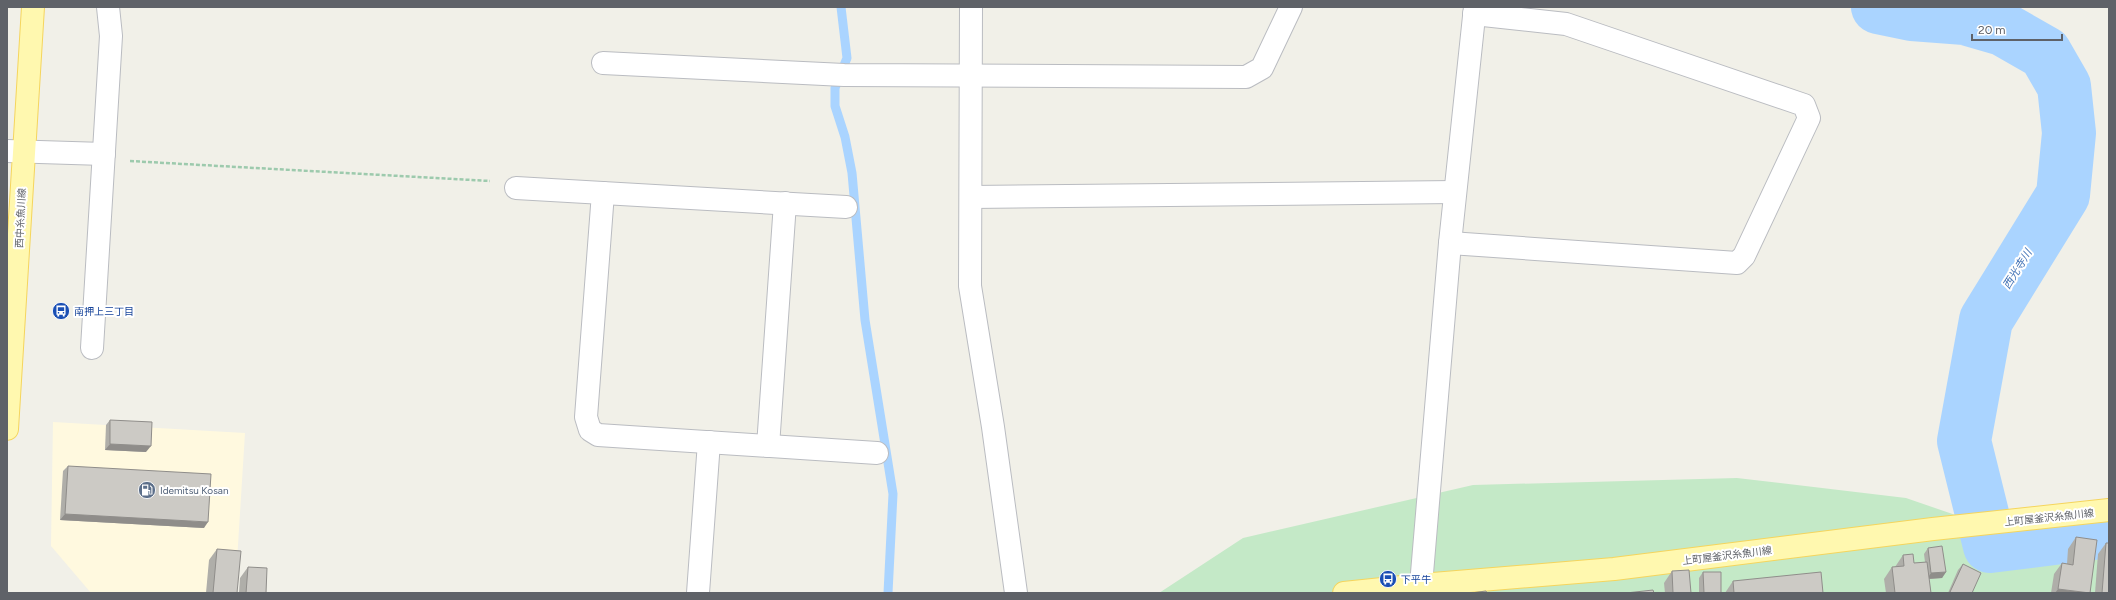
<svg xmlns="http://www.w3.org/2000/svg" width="2116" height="600" font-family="Figtree,'Noto Sans JP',sans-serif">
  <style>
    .commercial { fill: #fff9df }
    .green { fill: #c4e9c7 }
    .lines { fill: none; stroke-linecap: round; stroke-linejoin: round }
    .stream { stroke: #aad4ff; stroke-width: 9 }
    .river { stroke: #aad4ff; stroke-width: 54 }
    .minor-casing { stroke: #babcc1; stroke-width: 24 }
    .major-casing { stroke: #f5d55d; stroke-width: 24 }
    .path { stroke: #9dcaad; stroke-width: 2.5; stroke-dasharray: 4 2; stroke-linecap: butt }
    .minor { stroke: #fff; stroke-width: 22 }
    .major { stroke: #fff8af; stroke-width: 22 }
    .wall { fill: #afaea9 }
    .shaded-wall { fill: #8f8d8a }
    .building { fill: #cccac5; stroke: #8f8d8a }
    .labels { text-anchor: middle; stroke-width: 4; stroke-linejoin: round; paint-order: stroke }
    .street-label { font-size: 10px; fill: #5f6268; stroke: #fff }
    .transit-label { font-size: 10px; fill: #164399; stroke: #fff; text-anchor: start }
    .service-label { font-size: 10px; fill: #4e5e75; stroke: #fff; text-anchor: start }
    .water-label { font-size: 11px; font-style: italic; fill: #4272b5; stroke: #fff }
  </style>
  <rect width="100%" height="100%" fill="#f1f0e8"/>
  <path class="commercial" d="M53 422 245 433 235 593H91L51 546Z"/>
  <path class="green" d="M1737 478 1906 498 2054 549 2109 561V593H1159L1243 538 1473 485Z"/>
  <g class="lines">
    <path class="stream" d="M841 7 847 58 835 88V106L845 137 852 173 865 320 893 494 888 593"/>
    <path class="river" d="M1878 7 1912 14 1965 18 2003 29 2045 53 2064 86 2069 133 2063 195 1986 320 1964 441 1990 546 2109 531"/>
    <defs>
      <g id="minor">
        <path d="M971 7 970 286 993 427 1016 593"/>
        <path d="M603 63 844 75 1246 77 1262 68 1291 7"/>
        <path d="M7 151 104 154"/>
        <path d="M516 188 846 207"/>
        <path d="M603 193 586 417 590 430 598 435 877 453"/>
        <path d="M971 197 1455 192"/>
        <path d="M1450 243 1737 263 1744 256 1809 118 1804 105 1566 24 1474 14"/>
        <path d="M92 348 111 36 108 7"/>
        <path d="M768 446 785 203"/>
        <path d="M1421 585 1450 243 1475 7"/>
        <path d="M698 593 709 442"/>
      </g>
      <g id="major">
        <path d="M7 429 33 7"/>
        <path d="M1344 593 1421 585 1614 569 1933 529 2109 510"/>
      </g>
    </defs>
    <use href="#minor" class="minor-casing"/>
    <use href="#major" class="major-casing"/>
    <path class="path" d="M130 161 490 181"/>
    <use href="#minor" class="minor"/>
    <use href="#major" class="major"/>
  </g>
  <g class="wall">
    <path d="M110 420 146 452 105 450 106 425Z"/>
    <path d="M68 466 204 528 60 520 63 471Z"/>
    <path d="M2076 537 2090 593H2051L2054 574 2062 563 2067 564 2068 549Z"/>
    <path d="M2106 543 2109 593H2095L2098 554Z"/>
    <path d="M1928 548 1946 572 1942 578 1929 579 1931 593H1886L1884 579 1892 567H1895L1903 555 1914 563 1925 562 1924 554Z"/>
    <path d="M217 549 237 593H206L209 560Z"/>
    <path d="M1963 564 1972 593H1948L1958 570Z"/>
    <path d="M248 567 266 593H239L240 578Z"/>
    <path d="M1672 571 1691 593H1665L1664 583Z"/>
    <path d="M1703 572 1721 593H1699V578Z"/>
    <path d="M1733 581 1823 593H1725Z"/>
  </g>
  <g class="shaded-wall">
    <path d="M110 444 151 446 146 452 105 450Z"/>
    <path d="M65 514 208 522 204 528 60 520Z"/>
    <path d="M1946 572 1942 578 1927 579 1931 573Z"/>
    <path d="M2058 589 2090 593H2055Z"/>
  </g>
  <g class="building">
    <path d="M110 420 152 422 151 446 110 444Z"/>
    <path d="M68 466 211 474 208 522 65 514Z"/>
    <path d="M2076 537 2097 540 2090 593 2058 589 2062 563 2073 565Z"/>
    <path d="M2106 543H2109V593H2102Z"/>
    <path d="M1942 546 1946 572 1931 573 1928 548Z"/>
    <path d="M217 549 241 551 237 593H213Z"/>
    <path d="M1913 554 1914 563 1927 562 1931 593H1895L1892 567 1904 566 1903 555Z"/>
    <path d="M1963 564 1981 573 1972 593H1952L1950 592Z"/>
    <path d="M248 567 267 568 266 593H246Z"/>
    <path d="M1689 570 1691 593H1673L1672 571Z"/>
    <path d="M1703 572H1721V593H1704Z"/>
    <path d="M1821 572 1823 593H1734L1733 581Z"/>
    <path d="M1653 590 1654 593H1626Z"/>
    <path d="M1486 591 1487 593H1471Z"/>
  </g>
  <defs>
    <symbol id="bus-disc" viewBox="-11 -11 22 22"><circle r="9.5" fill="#1a4fb4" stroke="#fff"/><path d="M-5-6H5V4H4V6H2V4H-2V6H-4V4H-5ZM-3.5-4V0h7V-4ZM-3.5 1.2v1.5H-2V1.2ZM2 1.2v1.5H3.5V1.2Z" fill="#fff"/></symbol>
    <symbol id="fuel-disc" viewBox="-11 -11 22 22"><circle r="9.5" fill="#5c6f8a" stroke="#fff"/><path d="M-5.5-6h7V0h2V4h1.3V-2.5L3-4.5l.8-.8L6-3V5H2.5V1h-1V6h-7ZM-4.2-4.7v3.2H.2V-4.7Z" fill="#fff"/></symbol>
  </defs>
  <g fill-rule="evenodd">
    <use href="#bus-disc" x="51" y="301" width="20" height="20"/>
    <use href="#fuel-disc" x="137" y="480" width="20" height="20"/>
    <use href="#bus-disc" x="1378" y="569" width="20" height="20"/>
  </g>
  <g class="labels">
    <g class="street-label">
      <text transform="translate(20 218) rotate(-87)" y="4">西中糸魚川線</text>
      <text transform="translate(2049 517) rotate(-6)" y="4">上町屋釜沢糸魚川線</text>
      <text transform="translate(1727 555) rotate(-7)" y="4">上町屋釜沢糸魚川線</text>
    </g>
    <g class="transit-label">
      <text x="74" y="315">南押上三丁目</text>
      <text x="1401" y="583">下平牛</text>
    </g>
    <g class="service-label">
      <text x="160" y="494">Idemitsu Kosan</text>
    </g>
    <g class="water-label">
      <text transform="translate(2017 269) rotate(-58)" y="4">西光寺川</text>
    </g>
  </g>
  <rect width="2116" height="600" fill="none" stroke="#5f6268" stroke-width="16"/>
  <path d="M1972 34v6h90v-6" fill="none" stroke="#5f6268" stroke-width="2"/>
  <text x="1978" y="34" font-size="12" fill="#5f6268" stroke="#ffffff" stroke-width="3" paint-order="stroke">20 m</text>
</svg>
